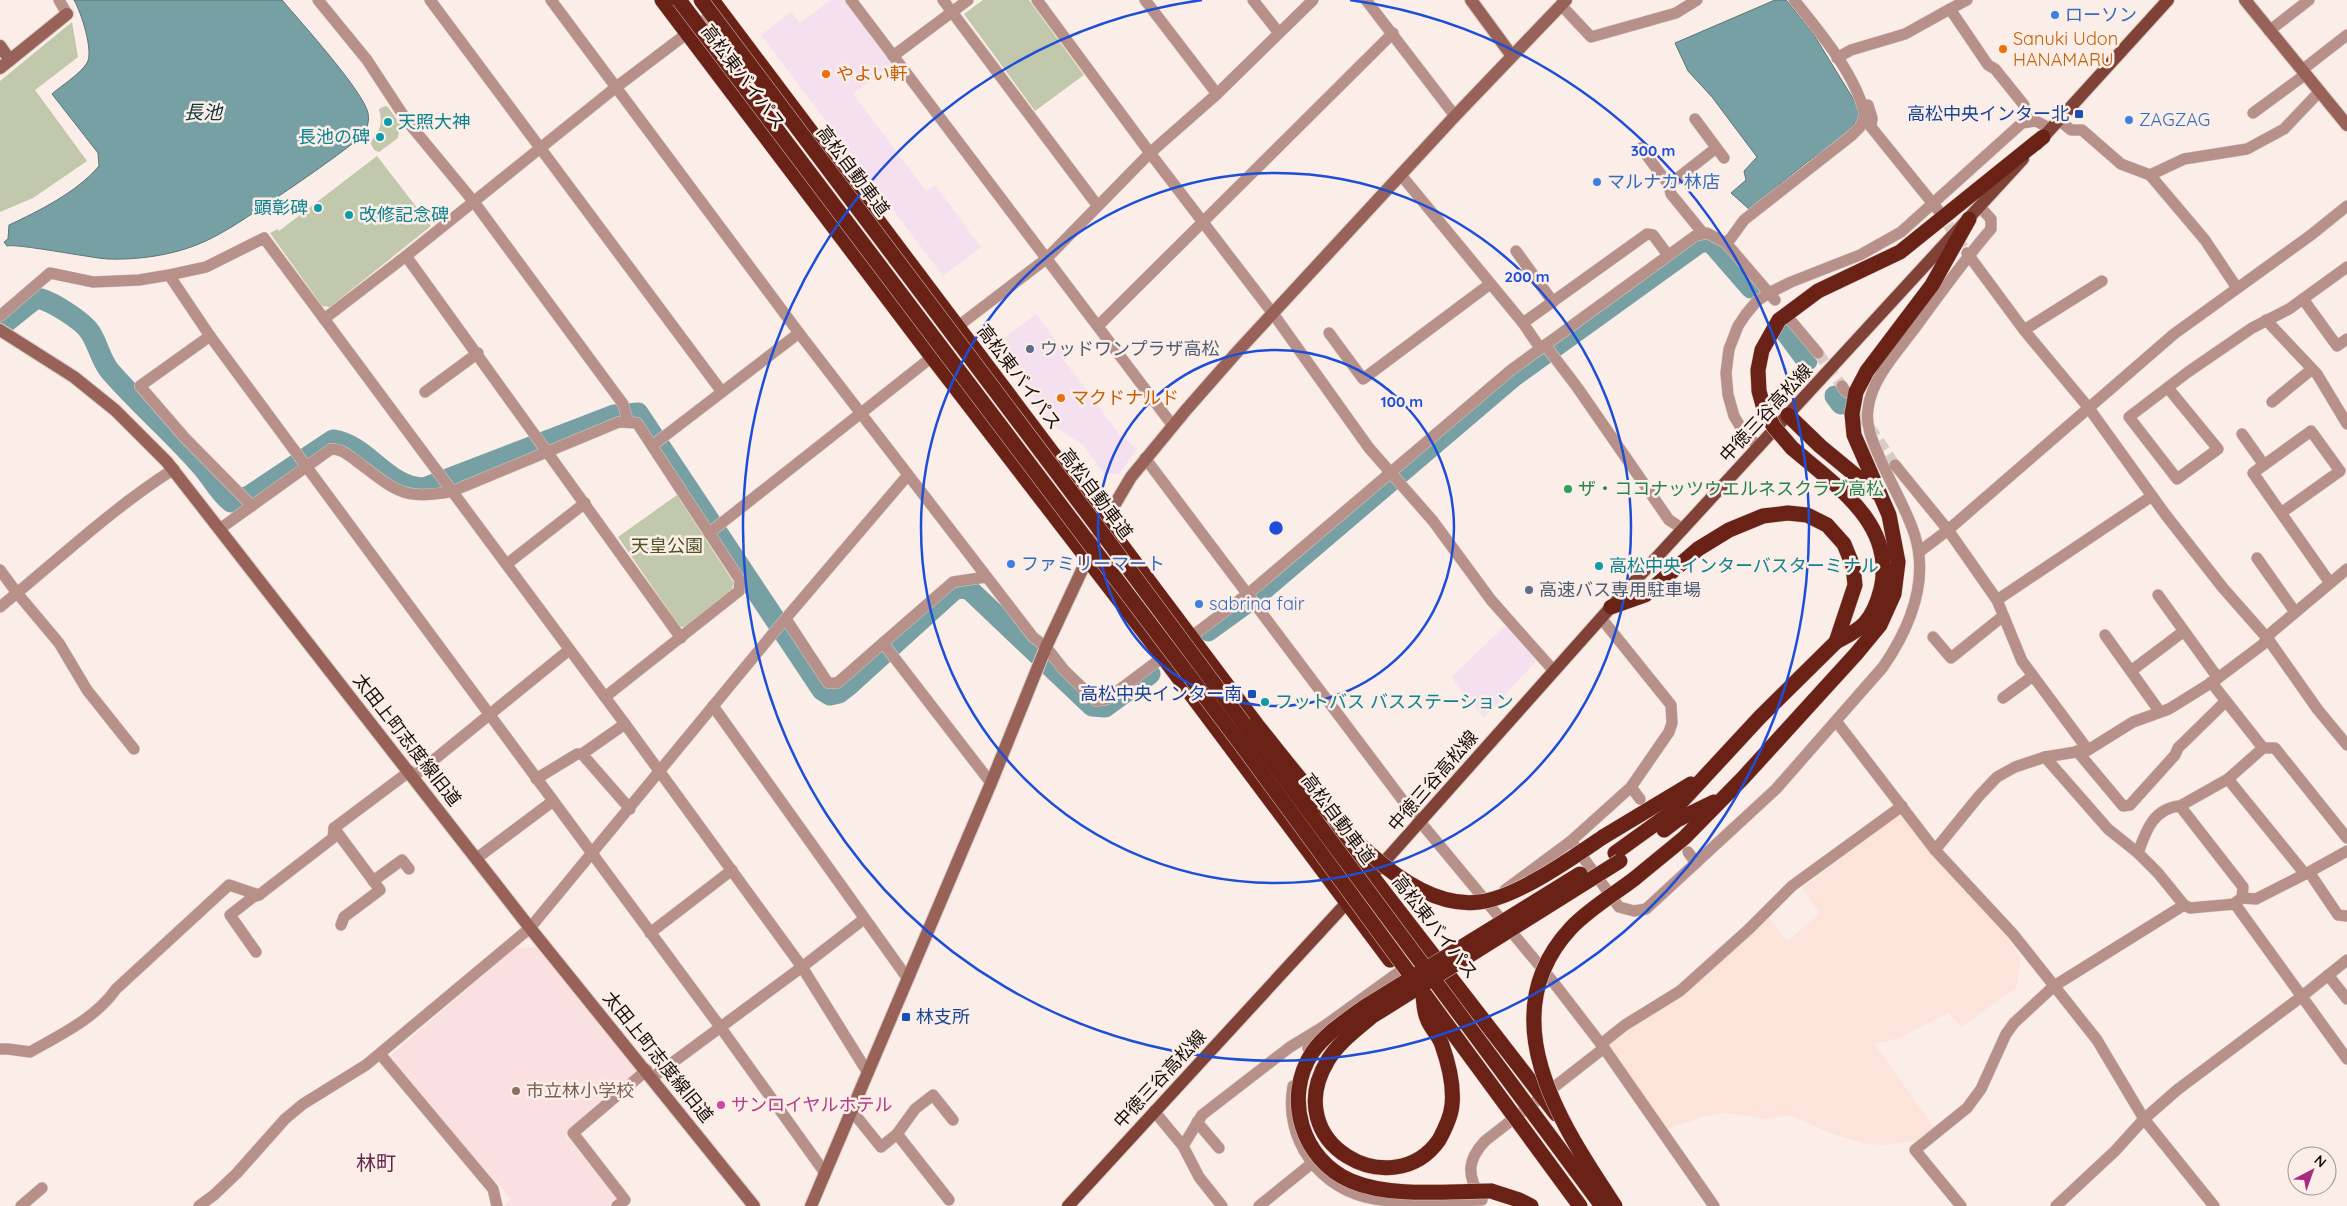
<svg xmlns="http://www.w3.org/2000/svg" width="2347" height="1206" font-family="Quicksand,'Noto Sans JP',sans-serif">
  <style>
    .commercial { fill: #f5e0ef }
    .built { fill: #fde4da }
    .education { fill: #fbe0e1 }
    .green { fill: #c2c8ac }
    .water { fill: #77a0a5; stroke: #5a7476 }
    .lines { fill: none; stroke-linecap: round; stroke-linejoin: round }
    .river { stroke: #77a0a5; stroke-width: 21 }
    .street-tunnel { stroke: #d9ccc6; stroke-width: 11; stroke-dasharray: 11 5.5; stroke-linecap: butt }
    .street-casing { stroke: #d7cac4; stroke-width: 12 }
    .secondary-casing { stroke: #d7cac4; stroke-width: 14 }
    .primary-casing { stroke: #d7cac4; stroke-width: 14 }
    .highway-casing { stroke: #d7cac4; stroke-width: 16 }
    .street { stroke: #b79189; stroke-width: 11 }
    .secondary { stroke: #986258; stroke-width: 12 }
    .primary { stroke: #804136; stroke-width: 12 }
    .highway { stroke: #6a2217; stroke-width: 15 }
    .highway-bridge-casing { stroke: #d7cac4; stroke-width: 16; stroke-linecap: butt }
    .highway-bridge { stroke: #6a2217; stroke-width: 15 }
    .ring { fill: none; stroke: #1d4ed8; stroke-width: 2.5 }
    .shop-dot { fill: #3f7fe0; stroke: #fbeee8; stroke-width: 2 }
    .food-dot { fill: #e8710a; stroke: #fbeee8; stroke-width: 2 }
    .transit-dot { fill: #1a4fb4; stroke: #fbeee8; stroke-width: 2 }
    .culture-dot { fill: #0f9aa8; stroke: #fbeee8; stroke-width: 2 }
    .service-dot { fill: #5c6f8a; stroke: #fbeee8; stroke-width: 2 }
    .leisure-dot { fill: #2e9e5b; stroke: #fbeee8; stroke-width: 2 }
    .education-dot { fill: #8d6e63; stroke: #fbeee8; stroke-width: 2 }
    .hotel-dot { fill: #d1479c; stroke: #fbeee8; stroke-width: 2 }
    .labels { text-anchor: middle; stroke-width: 5; stroke-linejoin: round; paint-order: stroke }
    .shop-label { font-size: 18px; fill: #366cbe; stroke: #fbeee8; text-anchor: start }
    .food-label { font-size: 18px; fill: #c56008; stroke: #fbeee8; text-anchor: start }
    .street-label { font-size: 18px; fill: #170c08; stroke: #fbeee8 }
    .transit-label { font-size: 18px; fill: #164399; stroke: #fbeee8; text-anchor: end }
    .culture-label { font-size: 18px; fill: #0d838f; stroke: #fbeee8; text-anchor: start }
    .service-label { font-size: 18px; fill: #4e5e75; stroke: #fbeee8; text-anchor: start }
    .leisure-label { font-size: 18px; fill: #27864d; stroke: #fbeee8; text-anchor: start }
    .park-label { font-size: 18px; fill: #4d5420; stroke: #fbeee8 }
    .education-label { font-size: 18px; fill: #785e54; stroke: #fbeee8; text-anchor: start }
    .hotel-label { font-size: 18px; fill: #b23c85; stroke: #fbeee8; text-anchor: start }
    .water-label { font-size: 19px; font-style: italic; fill: #0e373c; stroke: #fbeee8 }
    .quarter-label { font-size: 20px; fill: #62254b; stroke: #fbeee8 }
    .centre { fill: #1d4ed8; stroke: #fbeee8; stroke-width: 2.5 }
    .ring-label { font-size: 15px; text-anchor: middle; font-weight: bold; fill: #1d4ed8; stroke: #fbeee8; stroke-width: 5; stroke-linejoin: round; paint-order: stroke }
  </style>
  <rect width="100%" height="100%" fill="#fbeee8"/>
  <g class="commercial">
    <path d="M830 0H844L892 64 853 94 926 191 935 185 981 247 943 276 761 35 791 12 800 23Z"/>
    <path d="M1036 314 1065 353 1061 356 1120 435 1137 449 1119 474H1104L1083 445 1052 425 995 345Z"/>
    <path d="M1505 626 1521 641 1536 661 1484 718 1451 677Z"/>
  </g>
  <path class="built" d="M1900 814 1939 861 1995 920 2010 940 2021 960 2016 988 1962 1027 1948 1013 1899 1038 1874 1044 1935 1128 1917 1141 1886 1145 1866 1144 1832 1134 1790 1115 1766 1119 1725 1113 1706 1116 1664 1130 1608 1045 1768 917 1787 941 1820 913 1802 888Z"/>
  <path class="education" d="M536 947 637 1072 590 1110 565 1135 618 1199 610 1206H504L510 1199 498 1183 487 1177 390 1056 515 948Z"/>
  <g class="green">
    <path d="M983 0H1029L1084 75 1035 111 964 14Z"/>
    <path d="M72 22 78 57 35 90 87 161 33 198 0 212V81Z"/>
    <path d="M385 106 388 107 400 124 398 138 379 152 374 150 370 142C380 132 383 124 379 109Z"/>
    <path d="M377 156 431 226 330 307 322 306 270 233 278 229 279 231Z"/>
    <path d="M677 495 734 583 731 591 685 627H680L618 537Z"/>
  </g>
  <g class="water">
    <path d="M74 0H282C299 20 364 92 368 113 370 123 366 131 360 138 329 162 297 184 264 206 241 221 217 238 191 247 166 256 135 260 108 259 91 258 15 243 7 246L4 242 8 239 9 225C39 211 77 192 99 166L98 153 52 94C62 85 79 75 87 63 94 51 81 12 74 0Z"/>
    <path d="M1775 0H1786L1814 35 1857 105 1859 117 1846 135 1807 162 1749 209 1731 193 1746 180 1744 171 1757 157 1712 97 1688 71 1675 43Z"/>
  </g>
  <g class="lines">
    <g class="river">
      <path d="M6 322 36 298C49 299 83 321 90 332 98 344 100 358 109 370 138 404 173 433 202 467 212 478 219 493 231 502L249 496 333 440C368 445 387 488 424 488L614 415 638 413 822 690 830 695 839 693 848 686 955 589 967 588 973 593 1092 706 1105 707 1150 674"/>
      <path d="M1787 334 1807 361"/>
      <path d="M1835 396 1841 404"/>
      <path d="M1208 631 1255 597 1513 377 1699 243 1710 241 1751 288"/>
    </g>
    <g class="street-tunnel">
      <path d="M1939 211 1967 253"/>
      <path d="M1818 353 1842 386"/>
      <path d="M1851 400 1895 465"/>
    </g>
    <defs>
      <g id="street">
        <path d="M59 0 67 14"/>
        <path d="M318 0 367 60 407 121 474 202 623 404 628 422"/>
        <path d="M430 0 722 392"/>
        <path d="M551 0 799 333 1033 637 1046 647 1064 670 1096 701 1107 699 1163 657"/>
        <path d="M851 0 1173 426"/>
        <path d="M943 0 1097 205"/>
        <path d="M1037 0 1150 153 1274 315 1369 448 1433 521 1491 600 1554 671"/>
        <path d="M1145 0 1217 94"/>
        <path d="M1253 0 1279 33"/>
        <path d="M1366 0 1455 116"/>
        <path d="M1561 5 1591 37 1676 13 1697 0"/>
        <path d="M1950 9 1967 0"/>
        <path d="M2269 31 2309 0"/>
        <path d="M893 56 968 0"/>
        <path d="M1837 58 1851 50 1905 34 1950 9 1988 65 1995 69 2024 105 2027 122"/>
        <path d="M2302 70 2347 35"/>
        <path d="M1868 105 1872 118 1871 127 1938 210"/>
        <path d="M2253 113 2306 74"/>
        <path d="M1695 119 1724 158"/>
        <path d="M2059 120 2071 130H2082L2121 164 2150 175 2184 159 2247 149 2284 129 2320 91"/>
        <path d="M1641 148 1669 185 1671 194 1702 232"/>
        <path d="M1401 175 1523 323 1540 348"/>
        <path d="M2150 175 2205 240 2237 288"/>
        <path d="M1669 185 1716 148"/>
        <path d="M1726 243 1731 238 1744 220 1851 136 1860 127 1865 116C1857 76 1819 31 1794 0"/>
        <path d="M1516 251 1553 302"/>
        <path d="M1967 253 2024 330 2088 407 2165 514 2223 588 2268 639 2318 710 2347 745"/>
        <path d="M406 256 681 638"/>
        <path d="M169 275 210 336 721 1028 825 1173"/>
        <path d="M2303 299 2337 346 2347 339"/>
        <path d="M0 316 50 273 93 282 139 280 169 275 206 267 264 238 625 724 802 967 868 1073"/>
        <path d="M324 319 406 256 615 88 718 10"/>
        <path d="M2266 320 2317 374 2347 424"/>
        <path d="M1792 322 1818 353"/>
        <path d="M1523 323 1647 234 1653 235 1668 255"/>
        <path d="M1098 326 1393 33"/>
        <path d="M957 327 1046 259 1150 153 1217 94 1313 0"/>
        <path d="M2024 330 2102 281"/>
        <path d="M1329 333 1363 379 1490 284"/>
        <path d="M210 336 140 386 185 438 252 506"/>
        <path d="M1545 345 1577 387 1669 520 1683 529"/>
        <path d="M1842 386 1846 392"/>
        <path d="M2168 388 2218 449 2177 479 2129 417 2188 372 2252 328 2289 309 2347 267"/>
        <path d="M425 392 478 353"/>
        <path d="M2272 402 2312 369"/>
        <path d="M2242 434 2264 465"/>
        <path d="M653 445 799 333"/>
        <path d="M1759 447 1744 433 1734 416 1728 395 1726 373 1729 349 1738 326 1746 314 1757 301 1769 293 1791 282 1860 255 1901 232 2022 123 2036 121 2051 129"/>
        <path d="M1145 458 1407 806 1554 983 1604 1048 1714 1206"/>
        <path d="M1895 465 1948 530 1997 600 2022 661 2088 750"/>
        <path d="M2281 513 2340 471 2311 431 2253 473 2330 583"/>
        <path d="M221 528 331 449C341 449 347 454 355 460 394 489 402 502 453 491L619 422 637 423 740 580 739 591 605 697"/>
        <path d="M709 533 932 357"/>
        <path d="M1919 552 1948 530 2174 334 2311 235 2347 206"/>
        <path d="M2257 558 2295 612"/>
        <path d="M507 564 585 503"/>
        <path d="M0 570 17 593 59 643 87 690 134 749"/>
        <path d="M2158 595 2218 678"/>
        <path d="M1997 600 2152 496"/>
        <path d="M0 607C58 560 111 509 174 469"/>
        <path d="M786 619 828 683H837L843 678 883 643 991 783"/>
        <path d="M2105 635 2160 712"/>
        <path d="M1191 637 1249 593 1511 370 1695 236 1707 233 1726 243 1775 300"/>
        <path d="M1933 637 1951 658 2003 616"/>
        <path d="M883 643 953 582 986 577"/>
        <path d="M2131 671 2184 631"/>
        <path d="M2211 682 2263 748H2275L2347 838"/>
        <path d="M2003 698 2033 676"/>
        <path d="M713 706 908 979"/>
        <path d="M1836 721 1935 850 2013 934 2097 1040 2144 1119 2214 1206"/>
        <path d="M2077 751 2123 806 2130 805 2175 755 2178 748 2226 701"/>
        <path d="M582 754 625 724"/>
        <path d="M2045 757 2108 829 2138 853 2158 873 2184 905 2190 908 2235 904 2347 1059"/>
        <path d="M414 776 569 650"/>
        <path d="M536 779 577 754H582L630 809"/>
        <path d="M2228 779 2305 874"/>
        <path d="M1631 787 1640 799"/>
        <path d="M2180 806 2228 779 2263 748"/>
        <path d="M334 828 380 890 344 917 341 925"/>
        <path d="M1571 841 1631 787 1669 732 1672 723 1671 705 1601 618"/>
        <path d="M1935 850 1979 796 1997 777 2015 767 2045 757 2088 750 2133 722 2169 709 2214 681 2262 645 2272 632 2347 569"/>
        <path d="M2347 851 2309 872 2338 915 2347 916"/>
        <path d="M1688 852 1696 863"/>
        <path d="M2138 853C2146 830 2154 808 2180 806L2243 887 2242 898"/>
        <path d="M477 858 553 801"/>
        <path d="M373 881 402 860 409 869"/>
        <path d="M1505 890 1571 841 1619 907 1634 911 1646 909 1776 789 1883 667C1909 629 1929 582 1915 536 1907 510 1893 488 1882 463 1875 446 1865 429 1868 409 1871 379 1898 351 1915 328 1940 294 1964 260 1991 229V219L1980 207"/>
        <path d="M2236 902 2242 898 2256 899 2309 872"/>
        <path d="M650 933 732 870"/>
        <path d="M256 952 230 915 253 897 259 895"/>
        <path d="M2328 975 2347 999"/>
        <path d="M1601 1044 1625 1025 1680 991 1749 929 1792 886 1902 806"/>
        <path d="M1308 1048 1323 1027"/>
        <path d="M0 1049H8L30 1052C60 1035 96 1018 116 989L229 885 259 895 333 838 334 828 410 771"/>
        <path d="M380 1054 493 1189 497 1206"/>
        <path d="M653 1077 802 967 864 919"/>
        <path d="M1293 1086C1283 1140 1321 1191 1375 1199 1410 1205 1447 1201 1482 1200"/>
        <path d="M852 1111 881 1147 897 1134 915 1109 933 1095 953 1120"/>
        <path d="M1154 1111 1183 1146 1199 1177 1222 1206"/>
        <path d="M1197 1122 1219 1148"/>
        <path d="M897 1134 949 1200"/>
        <path d="M1183 1146 1202 1115 1290 1047 1323 1027 1399 972"/>
        <path d="M1480 1197C1467 1175 1467 1160 1485 1141L1604 1048"/>
        <path d="M21 1206 42 1188"/>
        <path d="M199 1206 214 1195 237 1173 285 1119 303 1104 366 1065 530 928 775 631 908 475"/>
        <path d="M617 1206 625 1200 573 1133 647 1070"/>
        <path d="M1259 1206 1311 1164"/>
        <path d="M1961 1206 1915 1150 1967 1108 1981 1089 2006 1034 2014 1023 2054 986 2184 905"/>
        <path d="M2056 1206 2115 1151 2144 1119 2177 1090 2301 997 2347 960"/>
      </g>
      <g id="secondary">
        <path d="M1471 0 1512 56"/>
        <path d="M2245 0 2347 125"/>
        <path d="M0 46 10 60"/>
        <path d="M0 68 67 14"/>
        <path d="M0 330 74 377 115 410 167 462 530 928 754 1206"/>
        <path d="M811 1206 991 783 1046 647 1105 521 1131 477 1186 410 1237 352 1455 116 1566 0"/>
      </g>
      <g id="primary">
        <path d="M2037 144 2168 0"/>
        <path d="M1376 871 1611 607 2023 159"/>
        <path d="M1068 1206 1352 897"/>
      </g>
      <g id="highway">
        <path d="M662 0 932 357 1163 657 1390 960"/>
        <path d="M712 0 1263 733"/>
        <path d="M1764 409 1759 391 1758 370 1762 350 1779 320 1818 291 1900 252 2043 137"/>
        <path d="M1788 415 1820 446 1877 493"/>
        <path d="M1792 448C1835 485 1896 524 1881 589 1878 601 1873 614 1865 623 1858 631 1845 637 1836 642"/>
        <path d="M1611 607 1645 595 1698 549 1729 530 1763 516 1788 513 1807 515 1827 525 1844 544 1853 566 1855 585 1836 642 1760 717 1672 812 1615 853"/>
        <path d="M1327 818 1556 1114"/>
        <path d="M1664 830 1677 820 1714 802"/>
        <path d="M1603 837 1691 784"/>
        <path d="M1634 879 1684 838 1743 778 1856 654 1880 625 1894 594 1898 562 1889 515 1854 435 1852 414 1856 392 1867 371 1932 285 1969 219"/>
        <path d="M1491 1191 1519 1200 1531 1206"/>
      </g>
    </defs>
    <use href="#street" class="street-casing"/>
    <use href="#secondary" class="secondary-casing"/>
    <use href="#primary" class="primary-casing"/>
    <use href="#highway" class="highway-casing"/>
    <use href="#street" class="street"/>
    <use href="#secondary" class="secondary"/>
    <use href="#primary" class="primary"/>
    <use href="#highway" class="highway"/>
    <defs>
      <g id="highway-bridge">
        <path d="M679 0 1243 747 1580 1206"/>
        <path d="M701 0 1094 522 1602 1206"/>
        <path d="M1764 409 1774 427 1792 448"/>
        <path d="M1256 724C1304 782 1395 913 1479 902 1516 898 1572 858 1603 837"/>
        <path d="M1423 996C1424 1003 1424 1012 1427 1018 1430 1028 1439 1035 1442 1045 1448 1062 1454 1086 1452 1105 1451 1117 1445 1129 1439 1140 1393 1206 1277 1144 1328 1060 1338 1043 1356 1030 1371 1017L1620 861"/>
        <path d="M1491 1191C1448 1191 1391 1198 1351 1181 1302 1160 1283 1098 1312 1053 1324 1035 1345 1021 1363 1008L1580 874"/>
        <path d="M1615 1206C1562 1126 1488 1017 1571 928 1589 909 1613 895 1634 879"/>
      </g>
    </defs>
    <use href="#highway-bridge" class="highway-bridge-casing"/>
    <use href="#highway-bridge" class="highway-bridge"/>
  </g>
  <g class="ring">
    <circle cx="1276" cy="528" r="178"/>
    <circle cx="1276" cy="528" r="355"/>
    <path d="M1350 0A533 533 0 1 1 1202 0"/>
  </g>
  <g class="shop-dot">
    <circle cx="2055" cy="15" r="5"/>
    <circle cx="2129" cy="120" r="5"/>
    <circle cx="1597" cy="182" r="5"/>
    <circle cx="1011" cy="564" r="5"/>
    <circle cx="1199" cy="604" r="5"/>
  </g>
  <g class="food-dot">
    <circle cx="2003" cy="49" r="5"/>
    <circle cx="826" cy="74" r="5"/>
    <circle cx="1061" cy="398" r="5"/>
  </g>
  <g class="transit-dot">
    <rect x="2074" y="109" width="10" height="10" rx="2.5"/>
    <rect x="1247" y="689" width="10" height="10" rx="2.5"/>
    <rect x="901" y="1012" width="10" height="10" rx="2.5"/>
  </g>
  <g class="culture-dot">
    <circle cx="388" cy="122" r="5"/>
    <circle cx="380" cy="137" r="5"/>
    <circle cx="318" cy="208" r="5"/>
    <circle cx="349" cy="215" r="5"/>
    <circle cx="1599" cy="566" r="5"/>
    <circle cx="1265" cy="702" r="5"/>
  </g>
  <g class="service-dot">
    <circle cx="1030" cy="349" r="5"/>
    <circle cx="1529" cy="590" r="5"/>
  </g>
  <circle class="leisure-dot" cx="1568" cy="489" r="5"/>
  <circle class="education-dot" cx="516" cy="1091" r="5"/>
  <circle class="hotel-dot" cx="721" cy="1105" r="5"/>
  <g class="labels">
    <g class="shop-label">
      <text x="2065" y="21">ローソン</text>
      <text x="2139" y="126">ZAGZAG</text>
      <text x="1607" y="188">マルナカ 林店</text>
      <text x="1021" y="570">ファミリーマート</text>
      <text x="1209" y="610">sabrina fair</text>
    </g>
    <g class="food-label">
      <text x="2013" y="45">Sanuki Udon<tspan x="2013" dy="21">HANAMARU</tspan></text>
      <text x="836" y="80">やよい軒</text>
      <text x="1071" y="404">マクドナルド</text>
    </g>
    <g class="street-label">
      <text transform="translate(743 77) rotate(53)" y="6">高松東バイパス</text>
      <text transform="translate(853 171) rotate(53)" y="6">高松自動車道</text>
      <text transform="translate(1019 377) rotate(53)" y="6">高松東バイパス</text>
      <text transform="translate(1766 413) rotate(-47)" y="6">中徳三谷高松線</text>
      <text transform="translate(1096 494) rotate(53)" y="6">高松自動車道</text>
      <text transform="translate(407 740) rotate(52)" y="6">太田上町志度線旧道</text>
      <text transform="translate(1433 781) rotate(-49)" y="6">中徳三谷高松線</text>
      <text transform="translate(1338 819) rotate(53)" y="6">高松自動車道</text>
      <text transform="translate(1435 927) rotate(52)" y="6">高松東バイパス</text>
      <text transform="translate(658 1057) rotate(51)" y="6">太田上町志度線旧道</text>
      <text transform="translate(1160 1079) rotate(-47)" y="6">中徳三谷高松線</text>
    </g>
    <g class="transit-label">
      <text x="2069" y="120">高松中央インター北</text>
      <text x="1242" y="700">高松中央インター南</text>
      <text x="916" y="1023" text-anchor="start">林支所</text>
    </g>
    <g class="culture-label">
      <text x="398" y="128">天照大神</text>
      <text x="370" y="143" text-anchor="end">長池の碑</text>
      <text x="308" y="214" text-anchor="end">顕彰碑</text>
      <text x="359" y="221">改修記念碑</text>
      <text x="1609" y="572">高松中央インターバスターミナル</text>
      <text x="1275" y="708">フットバス バスステーション</text>
    </g>
    <g class="service-label">
      <text x="1040" y="355">ウッドワンプラザ高松</text>
      <text x="1539" y="596">高速バス専用駐車場</text>
    </g>
    <g class="leisure-label">
      <text x="1578" y="495">ザ・ココナッツウエルネスクラブ高松</text>
    </g>
    <g class="park-label">
      <text x="667" y="552">天皇公園</text>
    </g>
    <g class="education-label">
      <text x="526" y="1097">市立林小学校</text>
    </g>
    <g class="hotel-label">
      <text x="731" y="1111">サンロイヤルホテル</text>
    </g>
    <g class="water-label">
      <text x="203" y="119">長池</text>
    </g>
    <g class="quarter-label">
      <text x="376" y="1170">林町</text>
    </g>
  </g>
  <circle cx="1276" cy="528" r="8" class="centre"/>
  <g class="ring-label">
    <text x="1653" y="156">300 m</text>
    <text x="1527" y="282">200 m</text>
    <text x="1402" y="407">100 m</text>
  </g>
  <g transform="translate(2312 1171) rotate(41)"><circle r="24" fill="#fbeee8" stroke="#a0948e"/>
  <path d="M0-4L9 19L0 12L-9 19Z" fill="#a72b7e"/>
  <text y="-8" font-size="14" font-weight="bold" text-anchor="middle" fill="#170c08">N</text>
  </g>
</svg>
